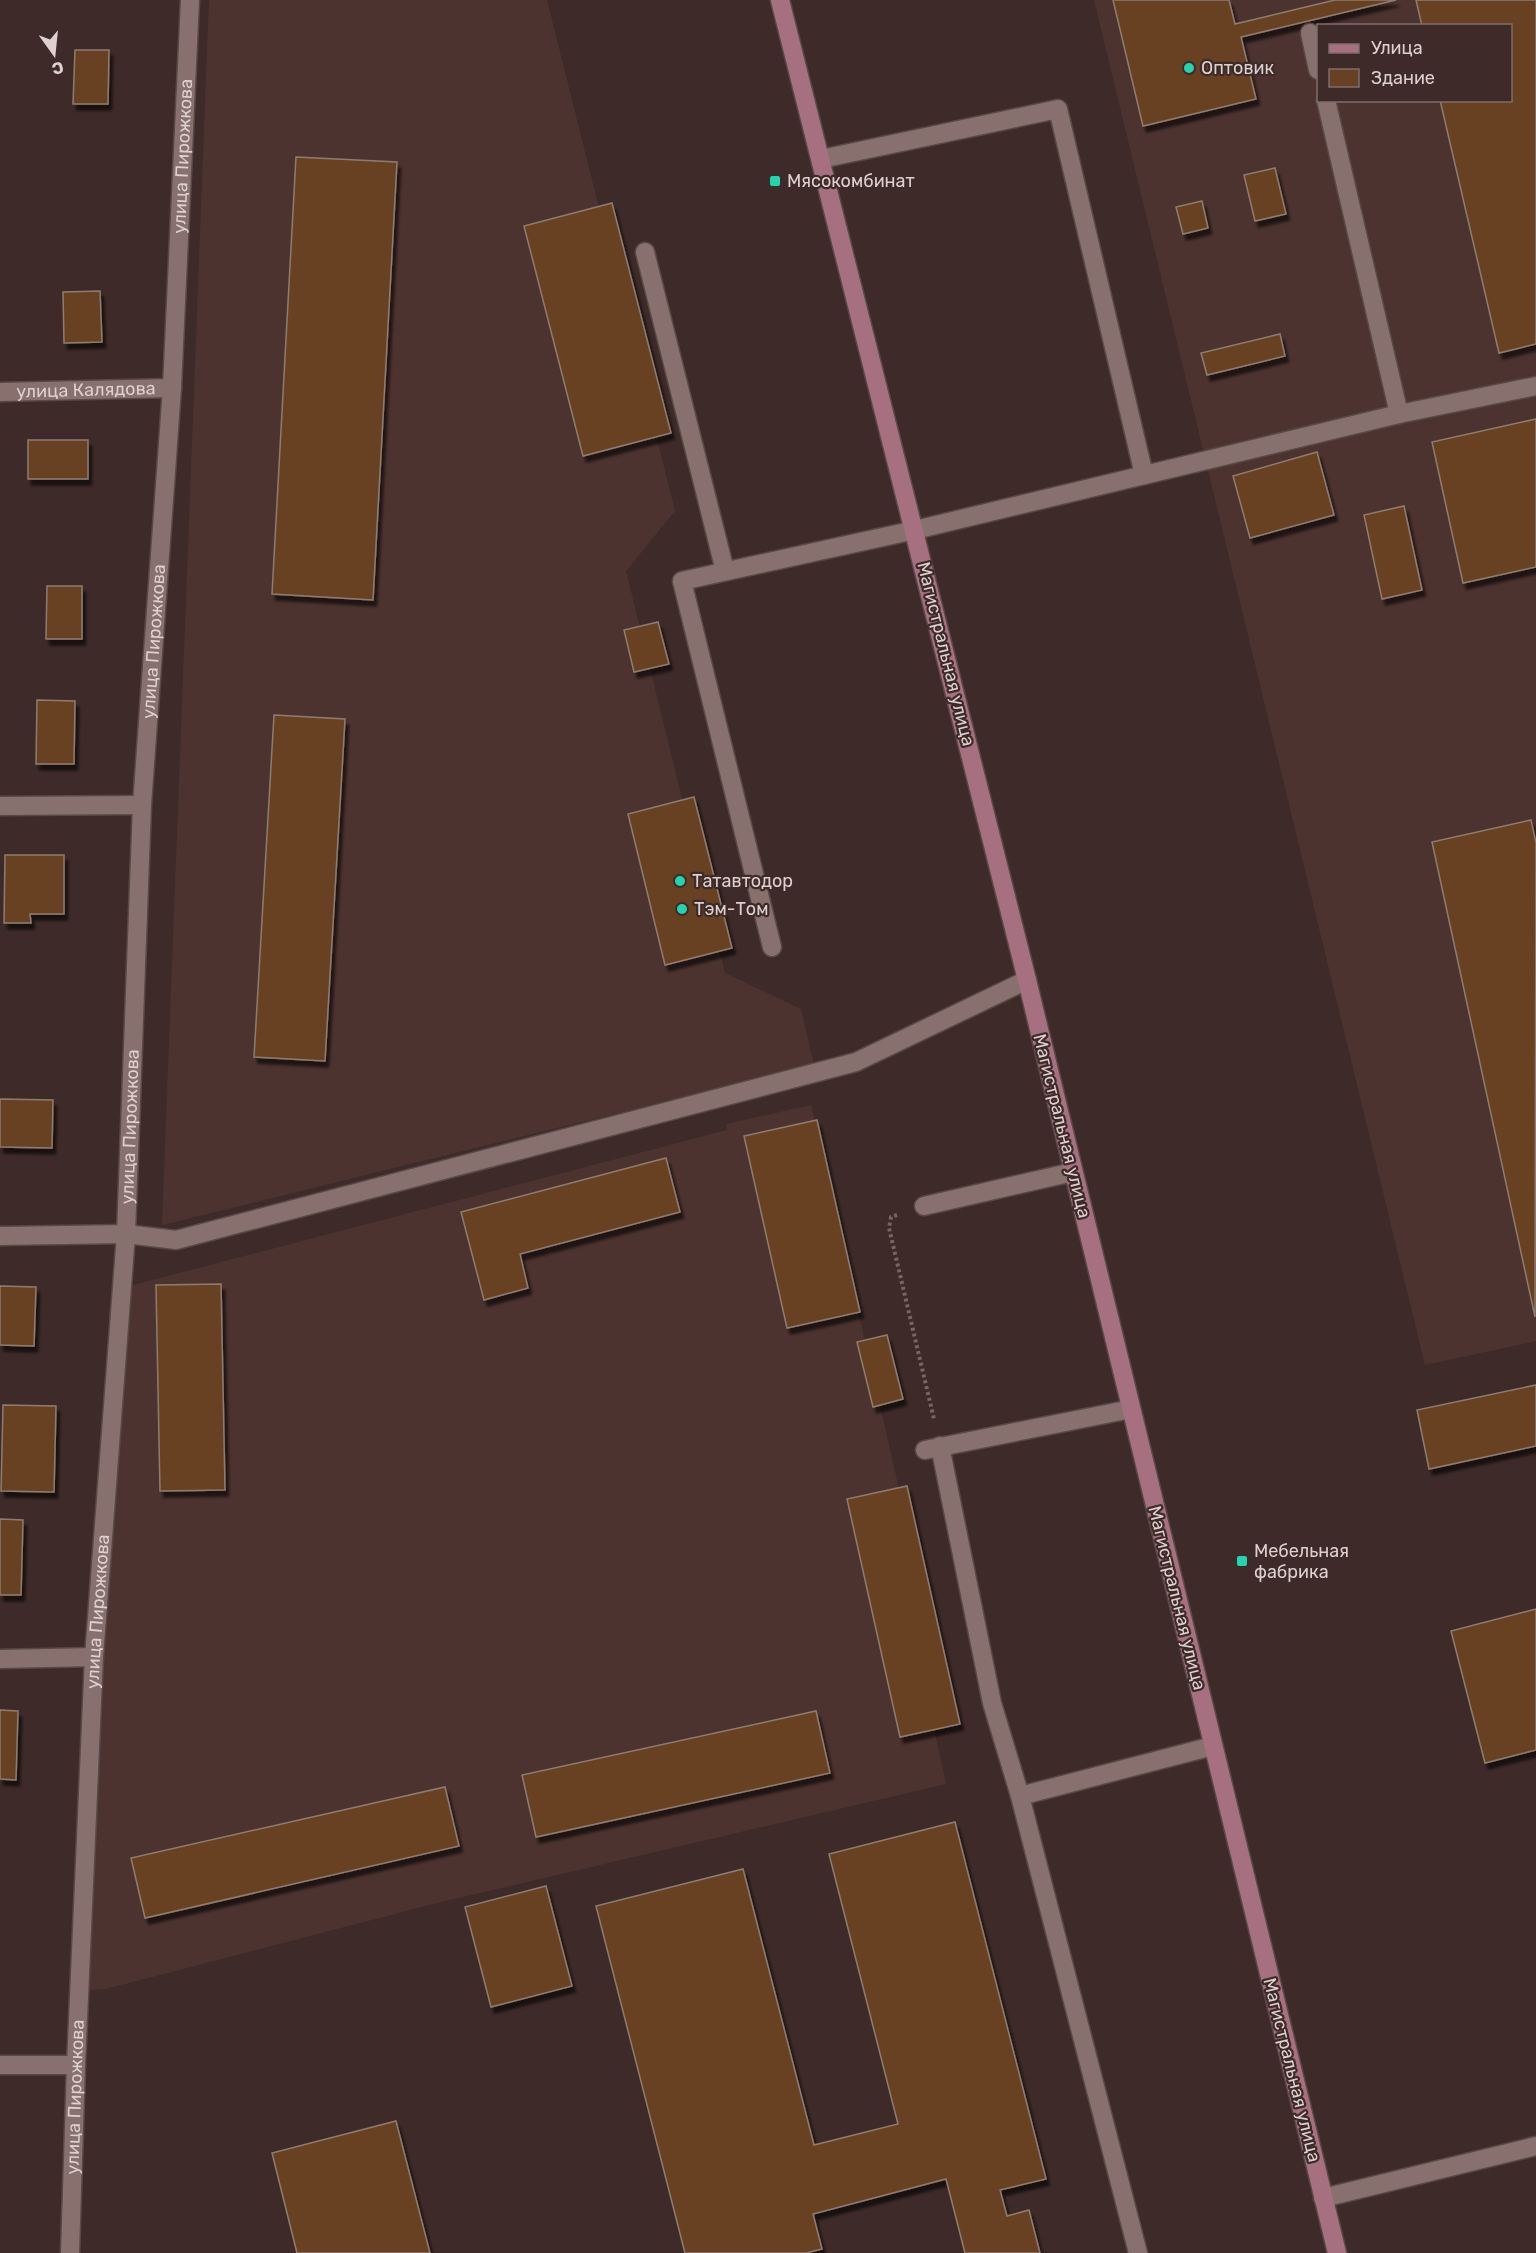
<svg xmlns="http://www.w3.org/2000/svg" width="1536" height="2253" font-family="Rubik,sans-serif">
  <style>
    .built { fill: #4d3330; fill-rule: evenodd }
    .building { fill: #684024; stroke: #8f7c70; stroke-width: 1.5; filter: url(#shadow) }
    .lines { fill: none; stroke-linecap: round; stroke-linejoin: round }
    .minor-casing { stroke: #584846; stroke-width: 21 }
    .major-casing { stroke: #584846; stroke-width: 21 }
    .path { stroke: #756563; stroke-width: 4; stroke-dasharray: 3 3; stroke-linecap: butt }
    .minor { stroke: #87706d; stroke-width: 18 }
    .major { stroke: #a77080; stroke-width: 18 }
    .poi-dot { fill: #23d5af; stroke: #3e2b29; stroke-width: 2 }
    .labels { text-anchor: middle; stroke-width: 4.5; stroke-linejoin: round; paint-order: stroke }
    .poi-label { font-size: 18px; fill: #ddd0cf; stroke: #3e2b29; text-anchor: start }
    .street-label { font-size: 18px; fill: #ddd0cf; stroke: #3e2b29 }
  </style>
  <defs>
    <filter id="shadow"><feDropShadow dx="3.5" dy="6" stdDeviation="1.5" flood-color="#0009"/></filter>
  </defs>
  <rect width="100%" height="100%" fill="#3e2b29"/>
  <g class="built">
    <path d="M209 0H547L675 511 626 571 725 973 801 1009 814 1065 162 1225Z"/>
    <path d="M1094 0H1536V1341L1425 1365ZM1318 26H1510V100H1318Z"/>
    <path d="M811 1105 905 1515 889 1522 946 1784 437 1903 106 1989 89 1990 79 1967 118 1289 727 1130 726 1124Z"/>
  </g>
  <g class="building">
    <path d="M1113 0H1229L1235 24 1335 0H1396L1241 37 1256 99 1143 126Z"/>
    <path d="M1416 0H1536V344L1499 353 1440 100H1510V26H1422Z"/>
    <path d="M75 50H109L108 104H73Z"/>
    <path d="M296 157 397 162 373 600 272 594Z"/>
    <path d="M1275 168 1286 214 1255 221 1244 175Z"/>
    <path d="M1202 201 1208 228 1183 234 1176 207Z"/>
    <path d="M612 203 671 433 583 456 524 226Z"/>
    <path d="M100 291 102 342 64 343 63 292Z"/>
    <path d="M1280 334 1285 356 1207 375 1201 353Z"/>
    <path d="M1536 419V567L1463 583 1432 442Z"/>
    <rect x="28" y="440" width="60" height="39"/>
    <path d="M1317 452 1334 515 1250 538 1233 476Z"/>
    <path d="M1404 506 1422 590 1382 599 1364 515Z"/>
    <path d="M47 586H82V639H46Z"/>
    <path d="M658 622 669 664 634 672 624 630Z"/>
    <path d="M37 700 75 701 74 764H36Z"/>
    <path d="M274 715 345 719 325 1061 254 1057Z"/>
    <path d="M694 797 732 948 665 965 628 814Z"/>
    <path d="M1531 820 1536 843 1535 1317 1432 842Z"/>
    <path d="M5 855H64V914H30L31 923H4Z"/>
    <path d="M0 1099 53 1100 52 1148 0 1147Z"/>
    <path d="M817 1120 860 1312 787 1328 744 1136Z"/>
    <path d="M666 1158 680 1212 520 1254 528 1288 484 1300 461 1212Z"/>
    <path d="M221 1284 225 1490 160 1491 156 1285Z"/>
    <path d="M0 1286 36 1287 34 1346 0 1345Z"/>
    <path d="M887 1335 903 1399 873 1407 857 1342Z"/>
    <path d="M1536 1385V1446L1429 1469 1417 1410Z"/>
    <path d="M3 1405 56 1406 54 1492 1 1491Z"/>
    <path d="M907 1486 960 1724 900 1737 847 1499Z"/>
    <path d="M0 1519 23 1520 21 1595H0Z"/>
    <path d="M1536 1609V1750L1485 1763 1451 1631Z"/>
    <path d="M0 1710 18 1711 16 1780 0 1779Z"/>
    <path d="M816 1711 830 1773 536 1837 522 1775Z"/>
    <path d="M445 1787 459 1846 145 1918 131 1858Z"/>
    <path d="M955 1822 1046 2179 1000 2190 1007 2216 1029 2210 1040 2253H965L946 2179 813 2214 822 2249 806 2253H685L596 1906 743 1869 814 2145 898 2124 829 1854Z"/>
    <path d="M546 1886 572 1986 491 2007 465 1907Z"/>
    <path d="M396 2121 430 2253H297L272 2153Z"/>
  </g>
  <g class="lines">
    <defs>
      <g id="minor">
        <path d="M1310 33 1318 70"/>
        <path d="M1326 100 1399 414"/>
        <path d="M821 159 1058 109 1144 475"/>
        <path d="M645 252 725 571"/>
        <path id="s1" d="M0 392 172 388"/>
        <path d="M0 806 142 805"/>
        <path d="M772 947 682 581 915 530 1399 414 1536 386"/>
        <path d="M924 1206 1073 1172"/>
        <path d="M0 1236 126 1234 176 1240 856 1062 1027 980"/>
        <path d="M940 1446 992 1703 1020 1796 1138 2253"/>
        <path d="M925 1450 1131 1409"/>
        <path d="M0 1659 94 1657"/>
        <path d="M1020 1796 1213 1746"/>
        <path d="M0 2065H76"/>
        <path d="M1323 2198 1536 2146"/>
        <path id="s2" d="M70 2253 76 2065 94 1657 126 1234 142 805 172 388 190 0"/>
      </g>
      <path id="major" d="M780 0 1027 980 1337 2253"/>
    </defs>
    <use href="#minor" class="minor-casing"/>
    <use href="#major" class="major-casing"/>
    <path class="path" d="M897 1215 891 1217 889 1228 934 1419"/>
    <use href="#minor" class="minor"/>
    <use href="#major" class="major"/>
  </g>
  <g class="poi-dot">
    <circle cx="1189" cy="68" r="6"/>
    <rect x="769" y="175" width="12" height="12" rx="3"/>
    <circle cx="680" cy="881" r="6"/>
    <circle cx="682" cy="909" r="6"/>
    <rect x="1236" y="1555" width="12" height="12" rx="3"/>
  </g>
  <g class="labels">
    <g class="poi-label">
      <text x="1201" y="74">Оптовик</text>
      <text x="787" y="187">Мясокомбинат</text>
      <text x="692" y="887">Татавтодор</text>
      <text x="694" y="915">Тэм-Том</text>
      <text x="1254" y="1557">Мебельная<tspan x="1254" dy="21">фабрика</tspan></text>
    </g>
    <g class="street-label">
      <text dy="6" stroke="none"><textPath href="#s2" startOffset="2100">улица Пирожкова</textPath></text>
      <text dy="6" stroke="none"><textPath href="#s1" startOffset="86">улица Калядова</textPath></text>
      <text dy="6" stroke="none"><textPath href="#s2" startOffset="1614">улица Пирожкова</textPath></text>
      <text transform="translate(946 654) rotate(76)" y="6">Магистральная улица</text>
      <text dy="6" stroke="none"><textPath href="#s2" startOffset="1128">улица Пирожкова</textPath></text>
      <text transform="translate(1062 1126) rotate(76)" y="6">Магистральная улица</text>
      <text transform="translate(1177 1598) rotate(76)" y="6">Магистральная улица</text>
      <text dy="6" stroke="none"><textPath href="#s2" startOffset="642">улица Пирожкова</textPath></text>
      <text transform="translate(1292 2070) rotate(76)" y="6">Магистральная улица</text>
      <text dy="6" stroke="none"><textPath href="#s2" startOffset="156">улица Пирожкова</textPath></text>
    </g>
  </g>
  <rect x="1317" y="24" width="195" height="78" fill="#3e2b29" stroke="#7e6d6b" stroke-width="1.5"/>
  <rect x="1329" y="44" width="30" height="9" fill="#a77080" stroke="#7e6d6b" stroke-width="1.5"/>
  <text x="1371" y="54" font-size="18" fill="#ddd0cf">Улица</text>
  <rect x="1329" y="69" width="30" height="18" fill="#684024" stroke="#7e6d6b" stroke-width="1.5"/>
  <text x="1371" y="84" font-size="18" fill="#ddd0cf">Здание</text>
  <g transform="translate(54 54) rotate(165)" stroke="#3e2b29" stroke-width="4.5" paint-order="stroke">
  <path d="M0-4.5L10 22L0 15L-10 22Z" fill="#ddd0cf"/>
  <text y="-9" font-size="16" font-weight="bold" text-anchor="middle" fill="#ddd0cf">С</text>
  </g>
</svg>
